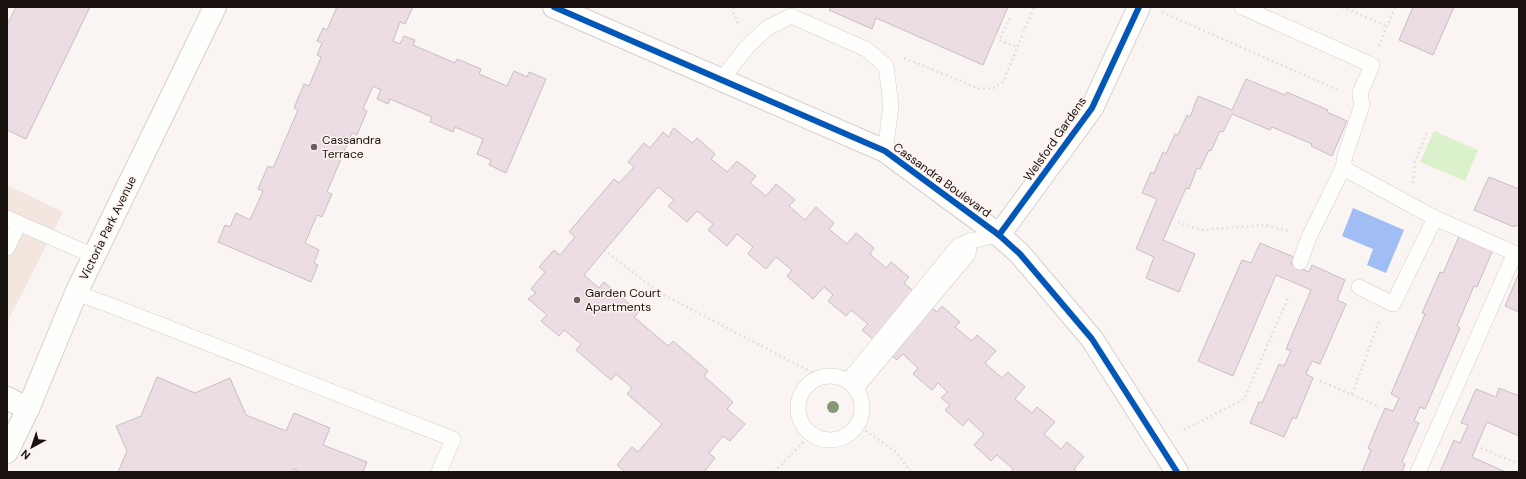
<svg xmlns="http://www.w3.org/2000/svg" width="1526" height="479" font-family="'DM Sans',sans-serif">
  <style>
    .built { fill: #f3e6df }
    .green { fill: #dbf1cc }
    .water { fill: #a0bdf4 }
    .building { fill: #ecdce4; stroke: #c6c0c1 }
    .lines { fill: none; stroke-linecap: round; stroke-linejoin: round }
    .lane-casing { stroke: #d6cfcb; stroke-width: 16 }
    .street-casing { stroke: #d6cfcb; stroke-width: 24 }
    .secondary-casing { stroke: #d6cfcb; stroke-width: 24 }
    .path { stroke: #e2e1e0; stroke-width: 2.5; stroke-dasharray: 2 3; stroke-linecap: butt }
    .lane { stroke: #fefefd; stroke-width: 15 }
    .street { stroke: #fefefd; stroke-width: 22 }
    .secondary { stroke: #fefefd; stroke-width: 22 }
    .cycleway-casing { stroke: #fef4ef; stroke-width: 8 }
    .cycleway { stroke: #0057b8; stroke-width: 6 }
    .tree { fill: #879877 }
    .poi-dot { fill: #68615d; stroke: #fef4ef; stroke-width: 1.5 }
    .labels { text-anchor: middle; stroke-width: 3; stroke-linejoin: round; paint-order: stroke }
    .street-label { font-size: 12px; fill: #19110d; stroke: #fef4ef }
    .poi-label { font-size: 12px; fill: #19110d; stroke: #fef4ef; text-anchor: start }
  </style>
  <rect width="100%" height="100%" fill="#faf5f2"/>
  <path class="built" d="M7 185 63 212 7 323Z"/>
  <path class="green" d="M1434 131 1478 150 1465 181 1420 162Z"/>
  <path class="water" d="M1353 208 1404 230 1386 273 1367 265 1373 249 1342 236Z"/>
  <g class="building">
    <path d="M16 7H90L26 139 7 130V25Z"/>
    <path d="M337 7H413L405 24 400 22 393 41 400 44 404 36 415 40 413 45 455 63 457 59 481 69 479 74 507 86 514 71 527 77 529 72 546 79 506 173 489 165 491 160 477 154 483 139 455 127 453 132 430 122 432 117 390 99 388 104 377 99 381 90 373 86 363 109 367 111 357 135 352 133 327 192 332 194 322 217 317 215 305 243 319 250 314 263 318 265 311 282 218 242 225 225 230 227 236 213 250 220 263 191 258 189 268 166 273 168 298 110 294 108 304 84 309 86 321 57 317 55 322 43 317 41 323 28 327 30Z"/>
    <path d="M831 7H1008L983 65 876 18 872 29 829 10Z"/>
    <path d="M1413 7H1454L1433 55 1399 40Z"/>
    <path d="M1246 79 1285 95 1287 92 1328 110 1327 112 1347 121 1332 156 1311 146 1312 144 1272 127 1270 130 1232 114 1223 132 1220 131 1211 151 1209 150 1200 169 1197 168 1189 189 1186 188 1163 240 1195 254 1179 292 1146 278 1154 257 1136 249 1157 199 1142 193 1151 172 1154 173 1163 152 1166 154 1175 134 1178 135 1187 115 1190 117 1198 96 1232 110Z"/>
    <path d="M674 128 692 143 697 138 715 154 711 159 727 172 737 161 756 176 750 183 766 196 776 184 795 200 789 206 805 220 816 207 834 223 829 229 847 244 856 233 874 248 870 254 886 268 891 262 909 277 904 283 937 312 942 306 960 322 955 327 972 341 977 335 996 351 985 363 1002 378 1008 372 1025 387 1015 399 1032 413 1037 407 1055 422 1044 434 1061 449 1067 442 1084 457 1074 469 1077 472H1011L1013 469 997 455 991 461 974 445 984 434 968 419 963 426 945 410 950 405 941 398 947 392 938 383 932 390 913 374 918 368 903 354 897 360 862 330 868 324 851 310 846 316 828 301 833 295 824 287 813 299 787 276 792 270 776 257 766 269 748 254 753 247 737 234 727 246 708 230 713 224 697 211 687 222 668 206 674 200 658 187 584 275 599 288 604 282 639 312 634 317 668 346 673 341 708 371 704 376 733 402 727 409 745 424 730 441 723 436 709 453 715 458 704 472H625L617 465 632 447 638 452 662 424 627 394 632 388 616 374 611 380 576 350 581 344 564 330 559 336 541 321 547 315 528 299 536 293 531 289 545 272 539 267 554 250 560 255 575 237 569 232 614 179 619 183 634 167 628 162 644 143 650 148 663 132 669 137 671 134 670 133Z"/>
    <path d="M1489 177 1519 189V227L1515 225 1514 227 1474 210Z"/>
    <path d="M1461 232 1494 247 1477 287 1474 286 1457 326 1460 328 1425 409 1420 407 1414 421 1419 423 1402 462 1405 464 1402 472H1362L1371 450 1368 448 1385 408 1393 411 1399 398 1391 394 1425 314 1422 313 1440 272 1443 273Z"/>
    <path d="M1260 243 1294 257 1291 264 1309 272 1312 265 1345 280 1337 300 1346 304 1320 364 1312 361 1306 374 1313 378 1296 419 1293 417 1284 437 1250 423 1259 402 1262 403 1279 364 1284 366 1291 351 1286 349 1311 290 1276 275 1233 376 1198 361 1242 260 1251 263Z"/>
    <path d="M1519 273V312L1505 306Z"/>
    <path d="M157 377 195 393 230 378 246 415 286 431 294 413 330 428 323 445 367 462 363 472H300L294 469 293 472H118L127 451 116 426 141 416Z"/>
    <path d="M1499 388 1519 396V436L1487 422 1472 457 1506 472H1440L1454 440 1460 443 1468 425 1461 423 1476 389 1496 397Z"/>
  </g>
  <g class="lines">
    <defs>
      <g id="lane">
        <path d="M1242 7 1372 65 1360 93 1362 105 1345 156 1343 168"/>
        <path d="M721 80 747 47 767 28 791 16 866 49 886 66 891 106 885 151"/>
        <path d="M7 218 94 256"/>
        <path d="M7 248 19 223"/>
        <path d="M1300 262 1309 237 1343 168 1435 218"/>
        <path d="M1359 287 1393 304 1435 218 1519 255"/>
        <path d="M76 293 115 307 453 439 439 472"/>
        <circle cx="830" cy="408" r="32"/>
        <path d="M848 381 958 246 970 241 999 235"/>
        <path d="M856 388 968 254 970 241"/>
        <path d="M1418 472 1515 253"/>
      </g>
      <g id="street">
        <path d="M999 235 1092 108 1139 7"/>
        <path d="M7 398 28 409"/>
      </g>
      <g id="secondary">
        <path d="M554 7 885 151 999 235 1020 254 1092 339 1177 472"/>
        <path d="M7 452 28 409 76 293 215 7"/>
      </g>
    </defs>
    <use href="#lane" class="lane-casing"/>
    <use href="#street" class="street-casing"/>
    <use href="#secondary" class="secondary-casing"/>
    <g class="path">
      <path d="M733 7 734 13 739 26"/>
      <path d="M1342 7 1387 26"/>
      <path d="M1162 12 1340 91"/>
      <path d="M1010 18 999 40 1017 47"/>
      <path d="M1379 46 1395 7"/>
      <path d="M904 58 980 89 993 88 1003 82 1034 7"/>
      <path d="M1413 183 1415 162 1427 132"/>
      <path d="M1178 222 1200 230 1265 225 1289 231"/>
      <path d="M608 253 658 292 821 377"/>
      <path d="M1320 381 1380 407"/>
      <path d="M1352 394 1380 319"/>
      <path d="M857 425 896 452 911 472"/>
      <path d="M1184 430 1244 399 1288 298"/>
      <path d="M1481 448 1519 464"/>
      <path d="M774 472 811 434"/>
    </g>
    <use href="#lane" class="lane"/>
    <use href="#street" class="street"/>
    <use href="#secondary" class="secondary"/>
    <defs>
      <g id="cycleway">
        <path d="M554 7 885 151 999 235 1020 254 1092 339 1177 472"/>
        <path d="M999 235 1092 108 1139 7"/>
      </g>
    </defs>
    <use href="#cycleway" class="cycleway-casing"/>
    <use href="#cycleway" class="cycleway"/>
  </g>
  <circle class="tree" cx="833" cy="407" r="6"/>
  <g class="poi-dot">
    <circle cx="314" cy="147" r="4"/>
    <circle cx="577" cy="300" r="4"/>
  </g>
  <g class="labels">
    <g class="street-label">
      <text transform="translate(1055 139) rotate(-55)" y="4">Welsford Gardens</text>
      <text transform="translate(942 180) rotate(36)" y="4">Cassandra Boulevard</text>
      <text transform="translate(108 228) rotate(-64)" y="4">Victoria Park Avenue</text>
    </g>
    <g class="poi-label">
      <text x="322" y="144">Cassandra<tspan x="322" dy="14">Terrace</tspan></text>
      <text x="585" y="297">Garden Court<tspan x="585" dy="14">Apartments</tspan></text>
    </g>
  </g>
  <rect width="1526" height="479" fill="none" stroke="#19110d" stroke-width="16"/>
  <g transform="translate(32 447) rotate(220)" stroke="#fef4ef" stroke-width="3" paint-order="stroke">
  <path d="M0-3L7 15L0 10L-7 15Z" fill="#19110d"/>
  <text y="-6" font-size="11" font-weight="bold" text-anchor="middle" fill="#19110d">N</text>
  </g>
</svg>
